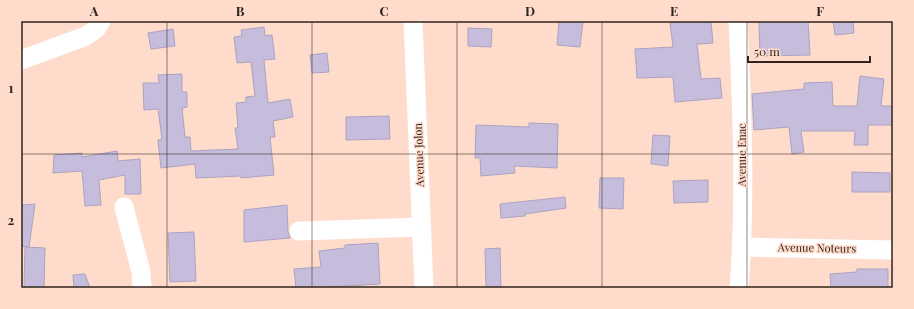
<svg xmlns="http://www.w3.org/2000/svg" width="914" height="309" font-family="'Playfair Display',serif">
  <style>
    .building { fill: #c6bddc; stroke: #aca3c2 }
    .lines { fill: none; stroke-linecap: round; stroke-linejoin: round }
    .street { stroke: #fff; stroke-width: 19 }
    .grid { fill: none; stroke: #31241e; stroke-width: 1; stroke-opacity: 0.55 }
    .labels { text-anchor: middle; stroke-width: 3; stroke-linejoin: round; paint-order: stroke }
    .street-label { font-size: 11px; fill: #31241e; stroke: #fedbca }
    .neatline { fill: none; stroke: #31241e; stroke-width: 1.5 }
    .grid-label { font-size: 13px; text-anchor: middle; font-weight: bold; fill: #31241e }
  </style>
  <rect width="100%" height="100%" fill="#fedbca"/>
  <g class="building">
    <path d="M559 21H583L580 47 557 45Z"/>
    <path d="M686 21H711L713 43 697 44 701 79 720 78 722 98 675 102 673 77 637 78 635 49 673 47 670 23Z"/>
    <path d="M759 21H808L810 55 760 56Z"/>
    <path d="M833 21H853L854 33 835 35Z"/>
    <path d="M264 27 265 36 272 35 275 59 264 60 268 103 290 99 293 117 273 121 275 137H270L274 175 241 178V176L196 178 195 164 161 168 158 140 162 139 158 109 144 110 143 83H159L158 75 182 74V92H187V107L182 108 185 137H190L191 151 238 149 235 128H238L236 103 246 102V97L255 96 251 62 237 63 234 37 242 36 241 30Z"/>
    <path d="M468 28 492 29 491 47 468 46Z"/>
    <path d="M173 29 175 46 151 49 148 33Z"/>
    <path d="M327 53 329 72 312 73 310 55Z"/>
    <path d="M860 76 884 79 881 106H893V125H868V145H854L855 131H801L804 152 792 154 789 127 754 130 752 94 804 89V83L832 82 833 106H857Z"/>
    <path d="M389 116 390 139 346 140V117Z"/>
    <path d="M529 123 558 124 557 168 514 166 515 173 481 176 480 158H475L476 125 529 127Z"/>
    <path d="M653 135 670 136 668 166 651 164Z"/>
    <path d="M117 151 118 161 140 159 141 194H125V175L99 180 101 205 85 206 82 171 53 173 54 155 82 153V157Z"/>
    <path d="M852 172 890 173V192H852Z"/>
    <path d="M600 178H624L623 209 599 208Z"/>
    <path d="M708 180V202L674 203 673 181Z"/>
    <path d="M565 197 566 208 525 214V216L501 218 500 204Z"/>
    <path d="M35 204 29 247 21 246V205Z"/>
    <path d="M287 205 288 232 290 238 244 242V210Z"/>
    <path d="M194 232 196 281 170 282 168 233Z"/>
    <path d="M378 243 380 284 329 287V288H296L294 269 321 267 319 251 345 248V245Z"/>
    <path d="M25 247 45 248 44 288H24Z"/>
    <path d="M500 248 501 288H486L485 249Z"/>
    <path d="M857 269H888V288H831L830 274 857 272Z"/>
    <path d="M85 274 90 288H74L73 275Z"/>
  </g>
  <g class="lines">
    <g class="street">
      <path d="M413 21 424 288"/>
      <path d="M738 21C742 110 746 199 739 288"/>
      <path d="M21 60 86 36 96 29 101 21"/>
      <path d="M124 207 141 272 142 288"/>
      <path d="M299 231 422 227"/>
      <path d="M742 247 893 250"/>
    </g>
  </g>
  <path class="grid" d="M167 21V288M312 21V288M457 21V288M602 21V288M747 21V288M21 154H893"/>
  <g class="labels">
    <g class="street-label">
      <text transform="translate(419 155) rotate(-92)" y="4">Avenue Jolon</text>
      <text transform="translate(742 155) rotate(-90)" y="4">Avenue Enac</text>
      <text transform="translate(817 248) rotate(1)" y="4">Avenue Noteurs</text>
    </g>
  </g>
  <rect width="914" height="309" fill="none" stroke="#fedbca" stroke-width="44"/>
  <path d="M748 56v6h122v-6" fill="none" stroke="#31241e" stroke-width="2"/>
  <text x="754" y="56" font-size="12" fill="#31241e" stroke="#fedbca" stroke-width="3" paint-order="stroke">50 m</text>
  <rect x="22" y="22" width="870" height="265" class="neatline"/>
  <g class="grid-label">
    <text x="94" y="16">A</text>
    <text x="240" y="16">B</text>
    <text x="384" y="16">C</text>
    <text x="530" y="16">D</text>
    <text x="674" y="16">E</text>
    <text x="820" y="16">F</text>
    <text x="11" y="93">1</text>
    <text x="11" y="225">2</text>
  </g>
</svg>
